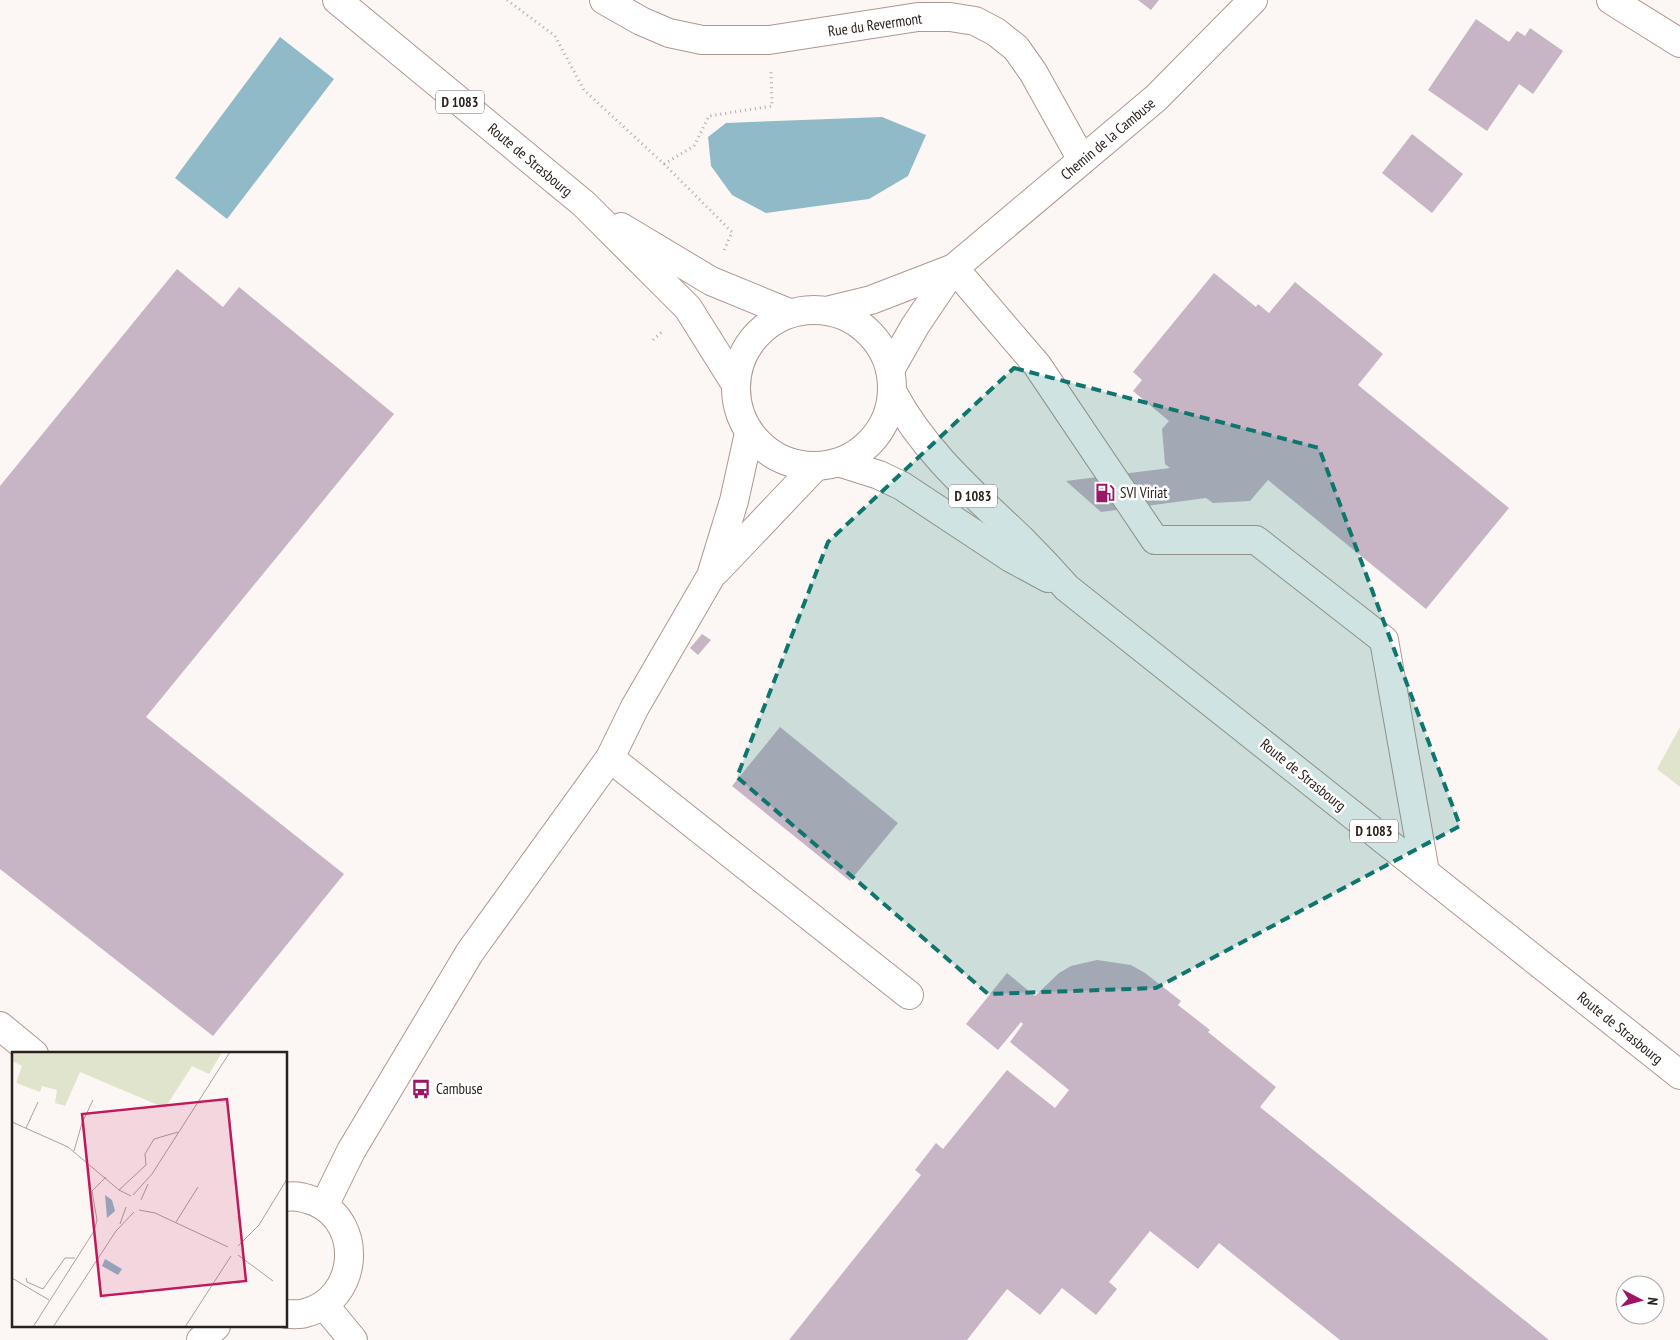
<svg xmlns="http://www.w3.org/2000/svg" width="1680" height="1340" font-family="'PT Sans Narrow',sans-serif">
  <style>
    .green { fill: #e1e4cd }
    .water { fill: #90bac8 }
    .building { fill: #c7b5c6 }
    .lines { fill: none; stroke-linecap: round; stroke-linejoin: round }
    .minor-casing { stroke: #af978e; stroke-width: 30 }
    .major-casing { stroke: #af978e; stroke-width: 30 }
    .path { stroke: #b0a9a7; stroke-width: 3; stroke-dasharray: 1 4; stroke-linecap: butt }
    .minor { stroke: #fff; stroke-width: 28 }
    .major { stroke: #fff; stroke-width: 28 }
    .marked { fill: #0f766e; fill-opacity: 0.2; stroke: #0f766e; stroke-width: 4; stroke-dasharray: 10 6; stroke-linejoin: round }
    .labels { text-anchor: middle; stroke-width: 5; stroke-linejoin: round; paint-order: stroke }
    .shield { fill: #fff; stroke: #6b6462; stroke-width: 1 }
    .shield-label { font-size: 14px; font-weight: bold; fill: #2b221e }
    .street-label { font-size: 15px; fill: #2b221e; stroke: #fff }
    .poi-label { font-size: 15px; fill: #2b221e; stroke: #fff; text-anchor: start }
    .inset-road { fill: none; stroke: #a8a29f; stroke-width: 1 }
    .view { fill: #c2185b; fill-opacity: 0.15; stroke: #c2185b; stroke-width: 2.5 }
    .inset-edge { fill: none; stroke: #2b221e; stroke-width: 2.5 }
  </style>
  <rect width="100%" height="100%" fill="#fcf7f5"/>
  <path class="green" d="M1680 727V787L1657 769Z"/>
  <g class="water">
    <path d="M280 37 334 79 227 219 175 178Z"/>
    <path d="M882 117 926 135 908 176 869 199 766 213 732 195 711 166 708 137 726 123Z"/>
  </g>
  <g class="building">
    <path d="M1138 0H1159L1151 10Z"/>
    <path d="M1476 19 1509 42 1517 31 1525 36 1530 28 1563 51 1533 94 1519 84 1487 131 1428 90Z"/>
    <path d="M1412 134 1463 174 1432 213 1382 173Z"/>
    <path d="M177 269 223 307 239 287 394 414 146 717 344 874 213 1036 0 869V486Z"/>
    <path d="M1214 273 1256 307 1258 304 1269 313 1295 282 1383 354 1358 385 1509 508 1426 609 1268 480 1250 501 1213 503 1206 498 1101 512 1066 481 1170 468 1165 464 1162 429 1169 421 1133 391 1142 380 1133 372Z"/>
    <path d="M702 634 711 640 698 655 690 648Z"/>
    <path d="M780 727 898 823 850 881 732 786Z"/>
    <path d="M1097 960 1131 965 1145 973 1181 1001 1178 1005 1210 1030 1208 1032 1276 1087 1260 1107 1549 1340H1340L1219 1243 1198 1269 1150 1231 1109 1282 1117 1289 1096 1315 1062 1288 1040 1315 1007 1289 967 1340H789L921 1175 915 1170 936 1143 943 1149 1007 1070 1055 1108 1069 1090 1010 1042 1023 1024 1021 1022 998 1050 966 1024 1007 973 1035 996 1059 973 1071 966Z"/>
  </g>
  <g class="lines">
    <defs>
      <g id="minor">
        <path d="M604 0 641 21 669 33 702 40H769L918 17H950L975 21 996 32 1016 48 1033 72 1082 160"/>
        <path d="M1611 0 1680 43"/>
        <path d="M954 268 1037 365 1155 540H1256L1384 640 1425 872"/>
        <path d="M830 310 871 300 954 268"/>
        <path d="M890 370 915 326 954 268 1156 98 1253 0"/>
        <path d="M716 571 815 467"/>
        <path d="M610 758 909 995"/>
        <path d="M0 1026 34 1054"/>
        <path d="M286 1197C297 1195 306 1198 316 1202 365 1224 358 1300 305 1313 300 1315 292 1314 286 1314"/>
        <path d="M324 1206 351 1151 470 952 610 758 635 707 711 576 734 501 749 433"/>
        <path d="M324 1305 353 1340"/>
        <path d="M201 1340 216 1326"/>
      </g>
      <g id="major">
        <path d="M337 0 584 204 688 308 735 383"/>
        <path d="M621 227 711 281 789 313"/>
        <circle cx="814" cy="388" r="78"/>
        <path d="M893 393C924 452 975 495 1023 541 1038 556 1053 572 1067 588L1680 1075"/>
        <path d="M841 463 879 475 902 486 1011 558 1048 578"/>
      </g>
    </defs>
    <use href="#minor" class="minor-casing"/>
    <use href="#major" class="major-casing"/>
    <g class="path">
      <path d="M507 0 555 36 584 90 664 164 732 232 723 253"/>
      <path d="M664 164 694 146 709 116 772 106 771 71"/>
      <path d="M653 340 664 330"/>
    </g>
    <use href="#minor" class="minor"/>
    <use href="#major" class="major"/>
  </g>
  <path class="marked" d="M1014 368 1319 448 1460 826 1156 988 988 994 737 777 828 542Z"/>
  <defs>
    <symbol id="fuel-bare" viewBox="-9 -9 18 18"><path d="M-5.5-6h7V0h2V4h1.3V-2.5L3-4.5l.8-.8L6-3V5H2.5V1h-1V6h-7ZM-4.2-4.7v3.2H.2V-4.7Z" fill="#9c1566" stroke="#fff" stroke-width="2.5" paint-order="stroke"/></symbol>
    <symbol id="bus-bare" viewBox="-9 -9 18 18"><path d="M-5-6H5V4H4V6H2V4H-2V6H-4V4H-5ZM-3.5-4V0h7V-4ZM-3.5 1.2v1.5H-2V1.2ZM2 1.2v1.5H3.5V1.2Z" fill="#9c1566" stroke="#fff" stroke-width="2.5" paint-order="stroke"/></symbol>
  </defs>
  <g fill-rule="evenodd">
    <use href="#fuel-bare" x="1091" y="479" width="28" height="28"/>
    <use href="#bus-bare" x="407" y="1075" width="28" height="28"/>
  </g>
  <g class="labels">
    <g class="shield">
      <rect x="436" y="90.5" width="48" height="23" rx="4"/>
      <rect x="949" y="484.5" width="48" height="23" rx="4"/>
      <rect x="1350" y="819.5" width="48" height="23" rx="4"/>
    </g>
    <g class="shield-label">
      <text x="460" y="107">D 1083</text>
      <text x="973" y="501">D 1083</text>
      <text x="1374" y="836">D 1083</text>
    </g>
    <g class="street-label">
      <text transform="translate(875 25) rotate(-8)" y="5">Rue du Revermont</text>
      <text transform="translate(1108 139) rotate(-40)" y="5">Chemin de la Cambuse</text>
      <text transform="translate(530 160) rotate(40)" y="5">Route de Strasbourg</text>
      <text transform="translate(1303 775) rotate(39)" y="5">Route de Strasbourg</text>
      <text transform="translate(1620 1028) rotate(39)" y="5">Route de Strasbourg</text>
    </g>
    <g class="poi-label">
      <text x="1120" y="498">SVI Viriat</text>
      <text x="436" y="1094">Cambuse</text>
    </g>
  </g>
  <g transform="translate(12 1052)">
    <rect width="275" height="275" fill="#fcf7f5"/>
    <path d="M0 0H206L209 2 197 22 180 14 153 56 68 20 53 54 43 51 45 38 30 34 28 40 4 31 10 14 0 9Z" fill="#e1e4cd"/>
    <path d="M93 143 100 148 103 159 95 166ZM93 207 110 217 106 223 90 214Z" fill="#90bac8"/>
    <path class="inset-road" d="M0 70 56 95 107 138 119 144M14 76 26 50M62 99 70 71 81 48M107 138 134 113 133 102 142 87 166 80M121 143 140 122 218 0M129 148 136 132M127 158 143 161 216 195M164 170 186 135M108 172 114 155M226 194 247 173 275 127M226 203 261 229M0 226 37 248M14 226 15 230 31 237 53 206H63M21 275 82 179 85 168 80 139 94 125M41 275 104 179 122 160M173 275 219 204"/>
    <path class="view" d="M215 47 234 229 89 244 70 62Z"/>
    <rect width="275" height="275" class="inset-edge"/>
  </g>
  <g transform="translate(1640 1300) rotate(96)"><circle r="24" fill="#ffffff" stroke="#aaa7a5"/>
  <path d="M0-4L9 19L0 12L-9 19Z" fill="#9c1566"/>
  <text y="-8" font-size="14" font-weight="bold" text-anchor="middle" fill="#2b221e">N</text>
  </g>
</svg>
